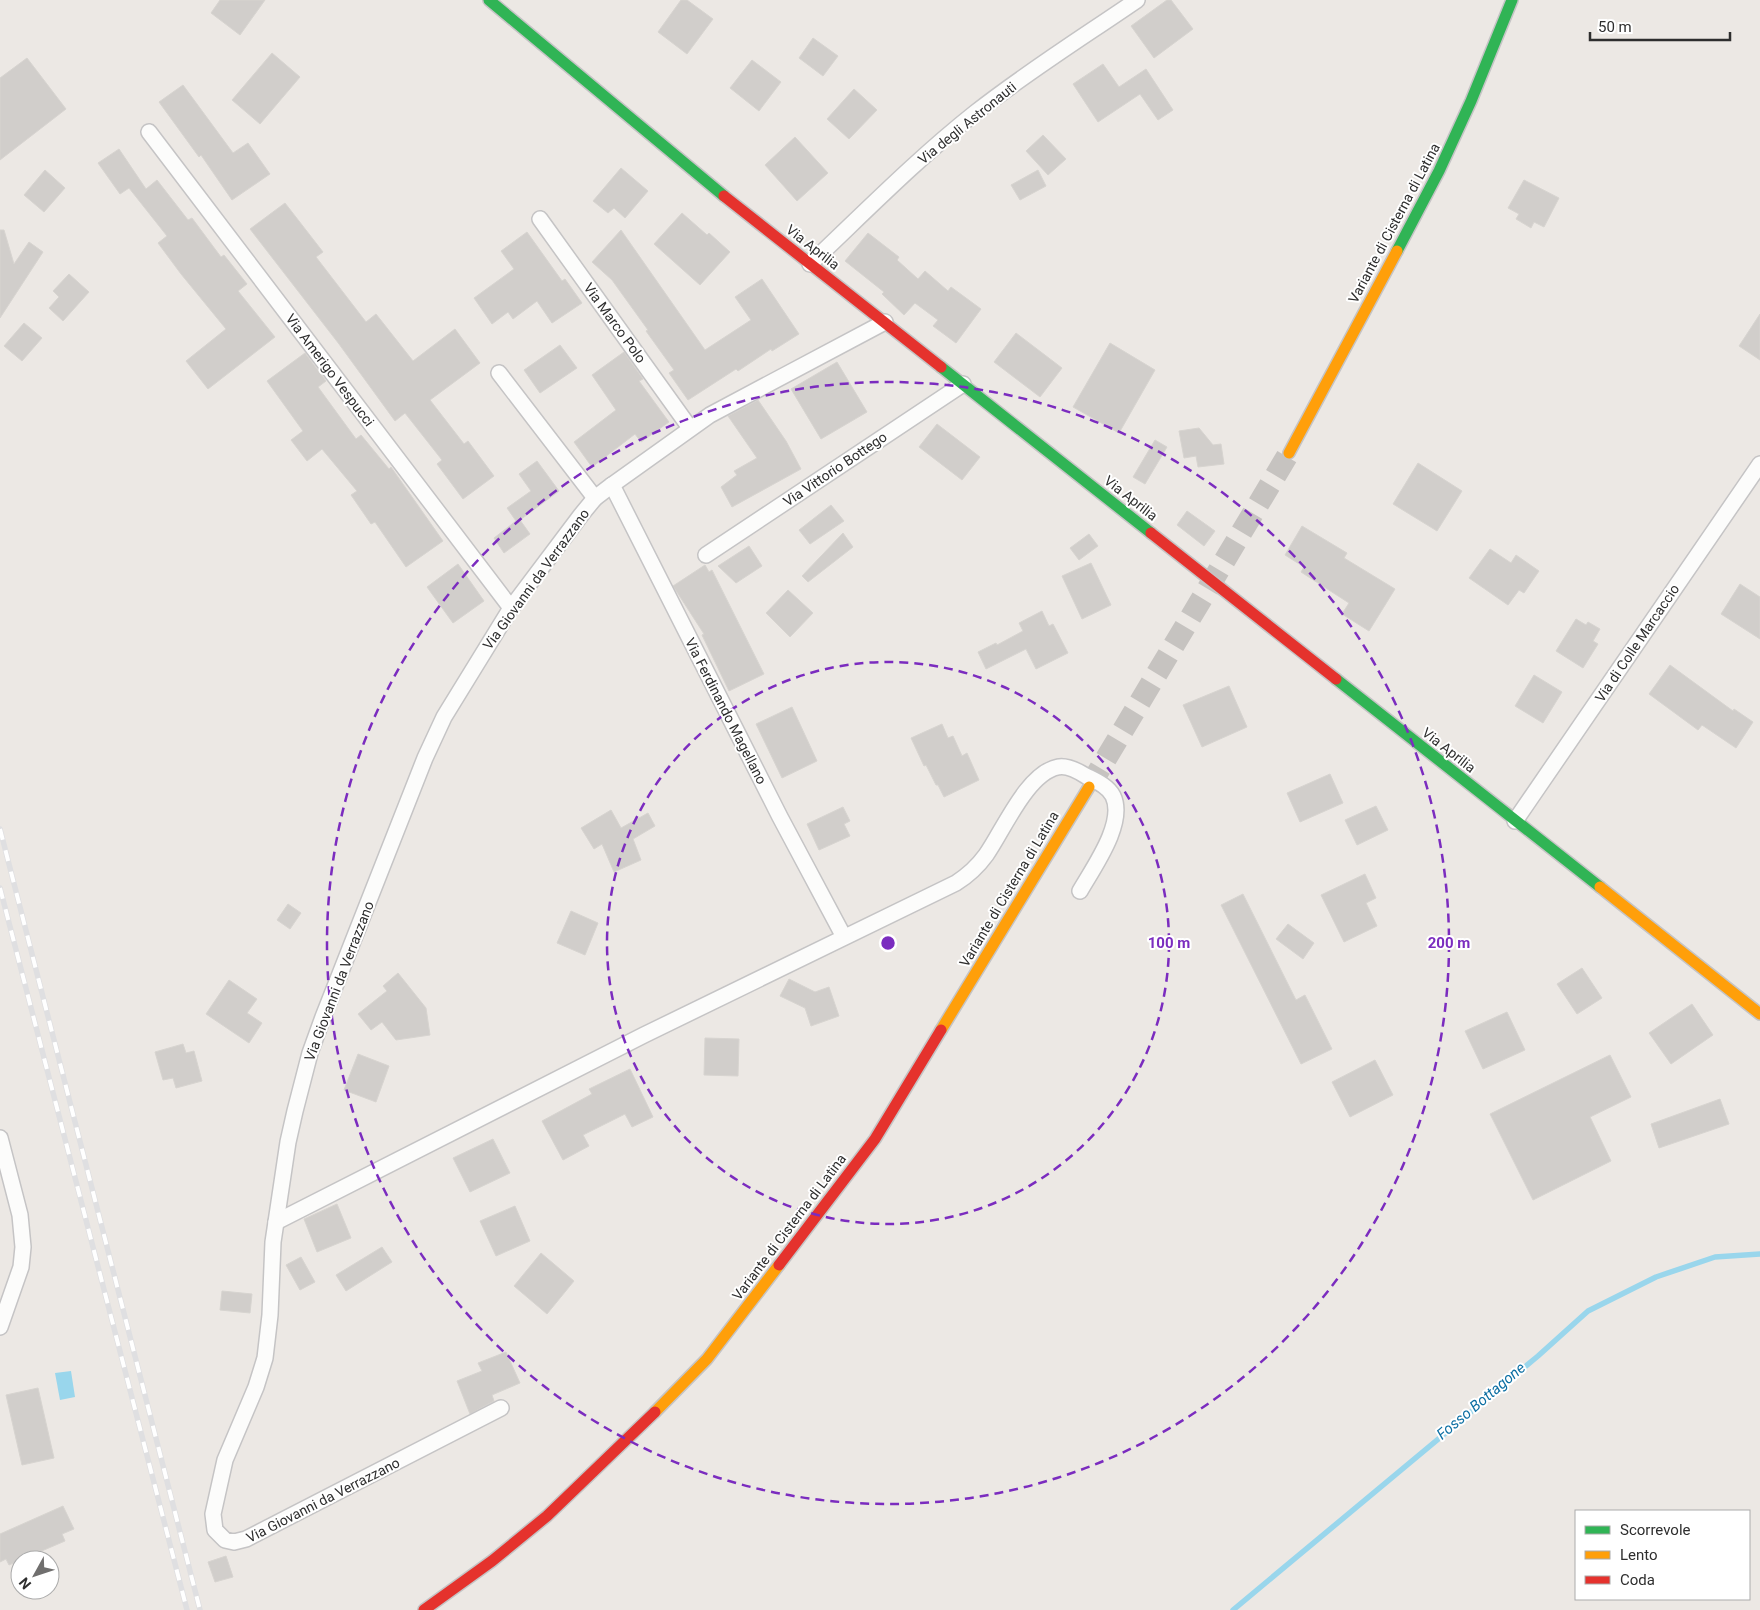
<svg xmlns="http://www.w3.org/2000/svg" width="1760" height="1610" font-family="Roboto,sans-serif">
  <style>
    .water { fill: #99d6ec }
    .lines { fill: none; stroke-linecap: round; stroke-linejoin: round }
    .stream { stroke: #99d6ec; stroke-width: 5.5 }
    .building { fill: #d1cecb; stroke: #d7d4d0 }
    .primary-tunnel { stroke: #c6c3c0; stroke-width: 22; stroke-dasharray: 22 11; stroke-linecap: butt }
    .street-casing { stroke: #c5c4c5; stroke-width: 18 }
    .fast-casing { stroke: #c5c4c5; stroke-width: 14 }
    .slow-casing { stroke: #c5c4c5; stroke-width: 14 }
    .jam-casing { stroke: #c5c4c5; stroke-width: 14 }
    .street { stroke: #fcfcfb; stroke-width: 15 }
    .fast { stroke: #30b455; stroke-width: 11 }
    .slow { stroke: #ff9f0a; stroke-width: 11 }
    .jam { stroke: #e5322d; stroke-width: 11 }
    .rail-casing { stroke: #dfdfe1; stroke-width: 5.5 }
    .rail { stroke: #fff; stroke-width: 4; stroke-dasharray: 11; stroke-linecap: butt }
    .ring { fill: none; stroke: #7b2cbf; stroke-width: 2.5; stroke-dasharray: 9 6 }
    .labels { text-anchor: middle; stroke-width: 4; stroke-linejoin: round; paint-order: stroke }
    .street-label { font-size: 14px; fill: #2e2e2e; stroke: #fff }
    .water-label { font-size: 15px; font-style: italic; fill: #0d6fa3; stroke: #fff }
    .centre { fill: #7b2cbf; stroke: #fff; stroke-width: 2.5 }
    .ring-label { font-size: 15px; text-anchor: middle; font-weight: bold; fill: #7b2cbf; stroke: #fff; stroke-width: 4; stroke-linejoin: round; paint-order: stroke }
  </style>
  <rect width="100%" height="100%" fill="#ece8e4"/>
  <path class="water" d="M71 1371 75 1397 60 1400 55 1373Z"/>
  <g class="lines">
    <path class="stream" d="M1233 1610 1538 1356 1588 1311 1656 1277 1715 1257 1760 1254"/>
  </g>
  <g class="building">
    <path d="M220 0H265L240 35 211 13Z"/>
    <path d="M681 0H687L713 19 687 54 658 32Z"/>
    <path d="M1167 0H1171L1193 29 1154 58 1131 26Z"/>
    <path d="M813 38 838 56 823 76 799 58Z"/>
    <path d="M272 53 300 77 260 124 232 100Z"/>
    <path d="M27 58 66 109 0 160V78Z"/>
    <path d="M752 60 781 82 759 111 730 88Z"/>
    <path d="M1103 64 1119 87 1146 69 1173 110 1158 120 1140 94 1098 122 1073 84Z"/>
    <path d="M183 85 233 153 248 143 270 174 232 200 201 155 199 157 159 102Z"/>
    <path d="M854 89 877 110 849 139 827 119Z"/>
    <path d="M1043 135 1066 159 1048 175 1026 151Z"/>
    <path d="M795 137 828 173 797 201 765 165Z"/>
    <path d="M119 149 146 189 157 180 188 220 192 218 221 257 224 255 247 284 238 291 275 337 208 389 186 361 226 329 181 274 158 243 167 236 129 188 120 194 98 163Z"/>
    <path d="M621 168 648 191 625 218 614 208 608 213 593 201Z"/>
    <path d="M45 170 65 188 44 212 24 195Z"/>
    <path d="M1038 170 1046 186 1020 200 1011 185Z"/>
    <path d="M1524 180 1559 198 1544 227 1534 222 1531 228 1516 219 1519 214 1508 208Z"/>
    <path d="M285 203 323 252 316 257 366 322 376 314 413 361 455 329 480 363 430 400 464 444 468 441 494 476 463 499 437 464 442 460 405 413 395 421 339 344 250 229Z"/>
    <path d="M682 213 707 235 709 233 730 252 700 285 654 244Z"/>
    <path d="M0 230H4L14 264 29 242 43 252 0 318Z"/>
    <path d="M621 230 705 350 751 320 735 297 762 279 799 334 772 351 771 349 738 371 736 369 688 400 669 373 674 370 646 331 648 330 612 280 592 262Z"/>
    <path d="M527 232 562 281 565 279 582 303 552 323 537 301 513 319 508 312 492 324 474 298 514 269 501 251Z"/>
    <path d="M868 233 899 257 897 260 918 279 925 271 948 291 951 287 981 309 956 343 933 326 938 320 915 303 904 315 882 294 884 292 845 261Z"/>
    <path d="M69 274 89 292 63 321 49 308 59 297 53 291Z"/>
    <path d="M1760 314V360L1739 346Z"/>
    <path d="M24 323 42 338 22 361 4 346Z"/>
    <path d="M1016 333 1062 368 1040 397 994 362Z"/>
    <path d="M1110 343 1155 370 1119 433 1073 407Z"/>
    <path d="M560 345 577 368 540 393 524 370Z"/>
    <path d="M624 352 643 379 639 381 669 422 641 442 635 434 592 467 574 442 616 410 592 375Z"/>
    <path d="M305 353 326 381 318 387 356 439 361 435 389 469 391 467 443 541 406 567 375 522 371 524 351 495 357 491 322 449 307 461 291 440 303 431 267 381Z"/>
    <path d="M837 362 867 412 821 439 791 389Z"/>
    <path d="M758 400 786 441 801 469 732 507 721 487 737 475 734 471 757 458 728 416Z"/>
    <path d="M937 424 980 457 962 480 919 447Z"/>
    <path d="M1199 428 1213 445 1221 444 1224 464 1198 467 1196 456 1184 458 1179 431Z"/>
    <path d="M1155 440 1167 447 1145 484 1133 477Z"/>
    <path d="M537 461 559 491 520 520 530 534 504 553 494 538 516 521 507 508 531 491 519 474Z"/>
    <path d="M1418 463 1462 491 1437 531 1393 504Z"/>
    <path d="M831 505 844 521 810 544 799 530Z"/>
    <path d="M1187 511 1215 531 1204 546 1177 525Z"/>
    <path d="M1302 526 1347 553 1344 558 1395 589 1369 631 1342 614 1349 603 1301 572 1304 567 1285 555Z"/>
    <path d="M843 533 853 547 808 582 802 576Z"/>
    <path d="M1089 534 1098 546 1079 560 1070 548Z"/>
    <path d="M749 546 762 566 736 583 718 566Z"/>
    <path d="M1490 549 1511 563 1516 555 1539 571 1524 593 1519 590 1508 605 1469 578Z"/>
    <path d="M1091 563 1111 605 1082 619 1062 576Z"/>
    <path d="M458 564 484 601 453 623 427 587Z"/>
    <path d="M705 565 709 572 712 570 764 674 729 691 702 635 704 634 673 586Z"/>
    <path d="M1740 584 1760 597V639L1721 614Z"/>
    <path d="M788 590 813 613 790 637 766 613Z"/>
    <path d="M1042 611 1049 626 1053 624 1068 653 1036 669 1026 649 986 669 978 652 996 643 997 645 1023 631 1019 623Z"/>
    <path d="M1576 619 1586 625 1588 622 1600 629 1593 641 1598 644 1583 668 1556 651Z"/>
    <path d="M1670 665 1733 711 1734 709 1753 722 1736 748 1702 725 1698 730 1649 694Z"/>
    <path d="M1534 675 1562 692 1543 723 1515 706Z"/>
    <path d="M1229 686 1247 727 1202 747 1183 705Z"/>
    <path d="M792 707 817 761 782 778 756 724Z"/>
    <path d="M942 724 948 738 953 736 962 756 967 753 979 780 944 797 938 785H936L926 765 924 766 911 738Z"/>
    <path d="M1330 774 1343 803 1300 822 1287 793Z"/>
    <path d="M1376 806 1388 830 1357 845 1345 820Z"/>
    <path d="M843 807 850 821 844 824 850 836 819 850 807 824Z"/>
    <path d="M611 810 621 828 648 813 655 826 633 839 641 860 614 872 602 844 594 849 581 828Z"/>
    <path d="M1365 874 1376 898 1366 903 1377 926 1344 942 1321 895Z"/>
    <path d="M1243 894 1296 1000 1305 995 1332 1049 1301 1064 1221 905Z"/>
    <path d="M288 904 301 913 290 929 277 920Z"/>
    <path d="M571 911 598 923 585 955 557 943Z"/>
    <path d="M1288 924 1314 943 1303 959 1276 939Z"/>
    <path d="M1582 968 1602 998 1577 1014 1557 984Z"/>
    <path d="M398 973 426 1008 430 1035 396 1040 382 1022 371 1030 358 1014 387 991 383 986Z"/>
    <path d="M789 979 815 992 829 987 839 1016 811 1026 805 1008 780 996Z"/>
    <path d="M229 980 257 999 247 1013 262 1023 249 1043 206 1014Z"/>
    <path d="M1692 1004 1713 1035 1671 1064 1649 1033Z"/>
    <path d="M1507 1012 1525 1050 1483 1069 1465 1031Z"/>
    <path d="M705 1038 739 1039 738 1076 704 1075Z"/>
    <path d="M183 1044 186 1053 194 1051 202 1081 176 1088 173 1078 163 1080 155 1052Z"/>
    <path d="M358 1054 389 1066 376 1102 344 1090Z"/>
    <path d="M1610 1055 1631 1097 1590 1117 1611 1161 1533 1200 1490 1114Z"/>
    <path d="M1375 1060 1393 1095 1350 1117 1332 1082Z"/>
    <path d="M630 1069 653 1117 632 1127 625 1114 583 1135 589 1146 563 1160 542 1121 592 1094 589 1089Z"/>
    <path d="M1720 1099 1729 1124 1659 1148 1651 1124Z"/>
    <path d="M493 1139 510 1173 470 1192 453 1158Z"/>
    <path d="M337 1204 351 1238 317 1252 304 1219Z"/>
    <path d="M515 1206 530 1241 496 1256 480 1221Z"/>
    <path d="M382 1247 392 1262 346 1291 336 1275Z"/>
    <path d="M541 1253 574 1281 547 1314 514 1286Z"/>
    <path d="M301 1257 315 1282 300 1290 286 1265Z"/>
    <path d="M222 1291 252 1294 250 1313 220 1310Z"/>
    <path d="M506 1352 520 1383 492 1395 494 1401 470 1414 457 1381 482 1371 478 1363Z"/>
    <path d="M38 1388 54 1458 22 1465 6 1395Z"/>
    <path d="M63 1506 74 1529 62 1534 65 1541 9 1565 6 1559 0 1562V1534Z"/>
    <path d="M226 1556 233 1577 215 1582 208 1562Z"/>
  </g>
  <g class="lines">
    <path class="primary-tunnel" d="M1089 787 1289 453"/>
    <defs>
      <g id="street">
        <path d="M149 132 511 608"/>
        <path d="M540 219 690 428"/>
        <path d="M810 264C864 213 917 159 975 113 1027 72 1083 37 1137 0"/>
        <path d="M499 373 595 498"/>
        <path d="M612 485 780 817 844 937"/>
        <path d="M706 555 963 384"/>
        <path d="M1515 821 1760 464"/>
        <path d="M0 1138 20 1215 23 1247 21 1267 0 1327"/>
        <path d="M276 1222 644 1035 956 883C967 876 978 866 986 855 1003 831 1027 773 1058 767 1067 765 1078 771 1086 776 1096 781 1108 786 1113 796 1126 823 1093 868 1080 891"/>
        <path d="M501 1408 246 1539 234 1542 225 1540 215 1530 213 1514 225 1460 256 1387 265 1358 270 1315 273 1242 288 1142 295 1111 310 1053 323 1017 425 758 444 717 511 608 581 515 595 498 612 485 710 415 885 322"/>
      </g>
      <g id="fast">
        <path d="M489 0 724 196"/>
        <path d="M1397 251 1439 171 1471 101 1512 0"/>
        <path d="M941 367 1151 533"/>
        <path d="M1336 679 1600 887"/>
      </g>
      <g id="slow">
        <path d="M1289 453 1397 251"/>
        <path d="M1600 887 1760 1014"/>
        <path d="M941 1030 1089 787"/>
        <path d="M655 1412 707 1359 779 1265"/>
      </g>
      <g id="jam">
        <path d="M724 196 941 367"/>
        <path d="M1151 533 1336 679"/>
        <path d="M779 1265 875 1139 941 1030"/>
        <path d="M424 1610 492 1561 547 1516 655 1412"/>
      </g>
    </defs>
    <use href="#street" class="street-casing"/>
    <use href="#fast" class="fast-casing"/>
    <use href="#slow" class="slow-casing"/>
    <use href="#jam" class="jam-casing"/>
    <use href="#street" class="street"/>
    <use href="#fast" class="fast"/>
    <use href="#slow" class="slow"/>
    <use href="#jam" class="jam"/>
    <defs>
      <g id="rail">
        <path d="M0 829 200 1610"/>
        <path d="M0 888 187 1610"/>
      </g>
    </defs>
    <use href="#rail" class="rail-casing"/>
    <use href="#rail" class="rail"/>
  </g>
  <g class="ring">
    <circle cx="888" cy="943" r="281"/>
    <circle cx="888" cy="943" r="561"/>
  </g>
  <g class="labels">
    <g class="street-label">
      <text transform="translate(967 123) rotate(-39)" y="5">Via degli Astronauti</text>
      <text transform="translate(1394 223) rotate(-62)" y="5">Variante di Cisterna di Latina</text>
      <text transform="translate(813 247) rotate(38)" y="5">Via Aprilia</text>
      <text transform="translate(615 323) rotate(54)" y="5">Via Marco Polo</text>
      <text transform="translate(330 370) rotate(53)" y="5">Via Amerigo Vespucci</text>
      <text transform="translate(835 469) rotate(-34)" y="5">Via Vittorio Bottego</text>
      <text transform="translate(1131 498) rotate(38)" y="5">Via Aprilia</text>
      <text transform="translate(536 579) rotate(-54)" y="5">Via Giovanni da Verrazzano</text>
      <text transform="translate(1637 643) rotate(-56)" y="5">Via di Colle Marcaccio</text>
      <text transform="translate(726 711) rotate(63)" y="5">Via Ferdinando Magellano</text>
      <text transform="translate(1449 750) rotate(38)" y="5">Via Aprilia</text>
      <text transform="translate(1009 889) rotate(-59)" y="5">Variante di Cisterna di Latina</text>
      <text transform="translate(339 981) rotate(-69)" y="5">Via Giovanni da Verrazzano</text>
      <text transform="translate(789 1227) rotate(-53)" y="5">Variante di Cisterna di Latina</text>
      <text transform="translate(323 1500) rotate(-27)" y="5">Via Giovanni da Verrazzano</text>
    </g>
    <g class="water-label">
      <text transform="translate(1481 1401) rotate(-40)" y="5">Fosso Bottagone</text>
    </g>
  </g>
  <circle cx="888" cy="943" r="8" class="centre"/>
  <g class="ring-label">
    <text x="1169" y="948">100 m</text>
    <text x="1449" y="948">200 m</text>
  </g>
  <rect x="1575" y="1510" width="175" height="90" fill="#ffffff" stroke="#ababab"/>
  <rect x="1585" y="1526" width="25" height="8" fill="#30b455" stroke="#ababab"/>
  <text x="1620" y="1535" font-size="15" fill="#2e2e2e">Scorrevole</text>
  <rect x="1585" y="1551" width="25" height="8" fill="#ff9f0a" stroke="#ababab"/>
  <text x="1620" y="1560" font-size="15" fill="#2e2e2e">Lento</text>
  <rect x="1585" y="1576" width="25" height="8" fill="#e5322d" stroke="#ababab"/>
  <text x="1620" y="1585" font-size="15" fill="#2e2e2e">Coda</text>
  <g transform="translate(35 1575) rotate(230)"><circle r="24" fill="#ffffff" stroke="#ababab"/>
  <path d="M0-4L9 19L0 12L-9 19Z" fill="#706f6e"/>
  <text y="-8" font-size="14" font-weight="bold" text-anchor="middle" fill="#2e2e2e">N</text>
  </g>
  <path d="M1590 32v8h140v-8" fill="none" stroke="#2e2e2e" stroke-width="2.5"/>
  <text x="1598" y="32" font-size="15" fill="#2e2e2e" stroke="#ffffff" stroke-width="4" paint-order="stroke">50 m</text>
</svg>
